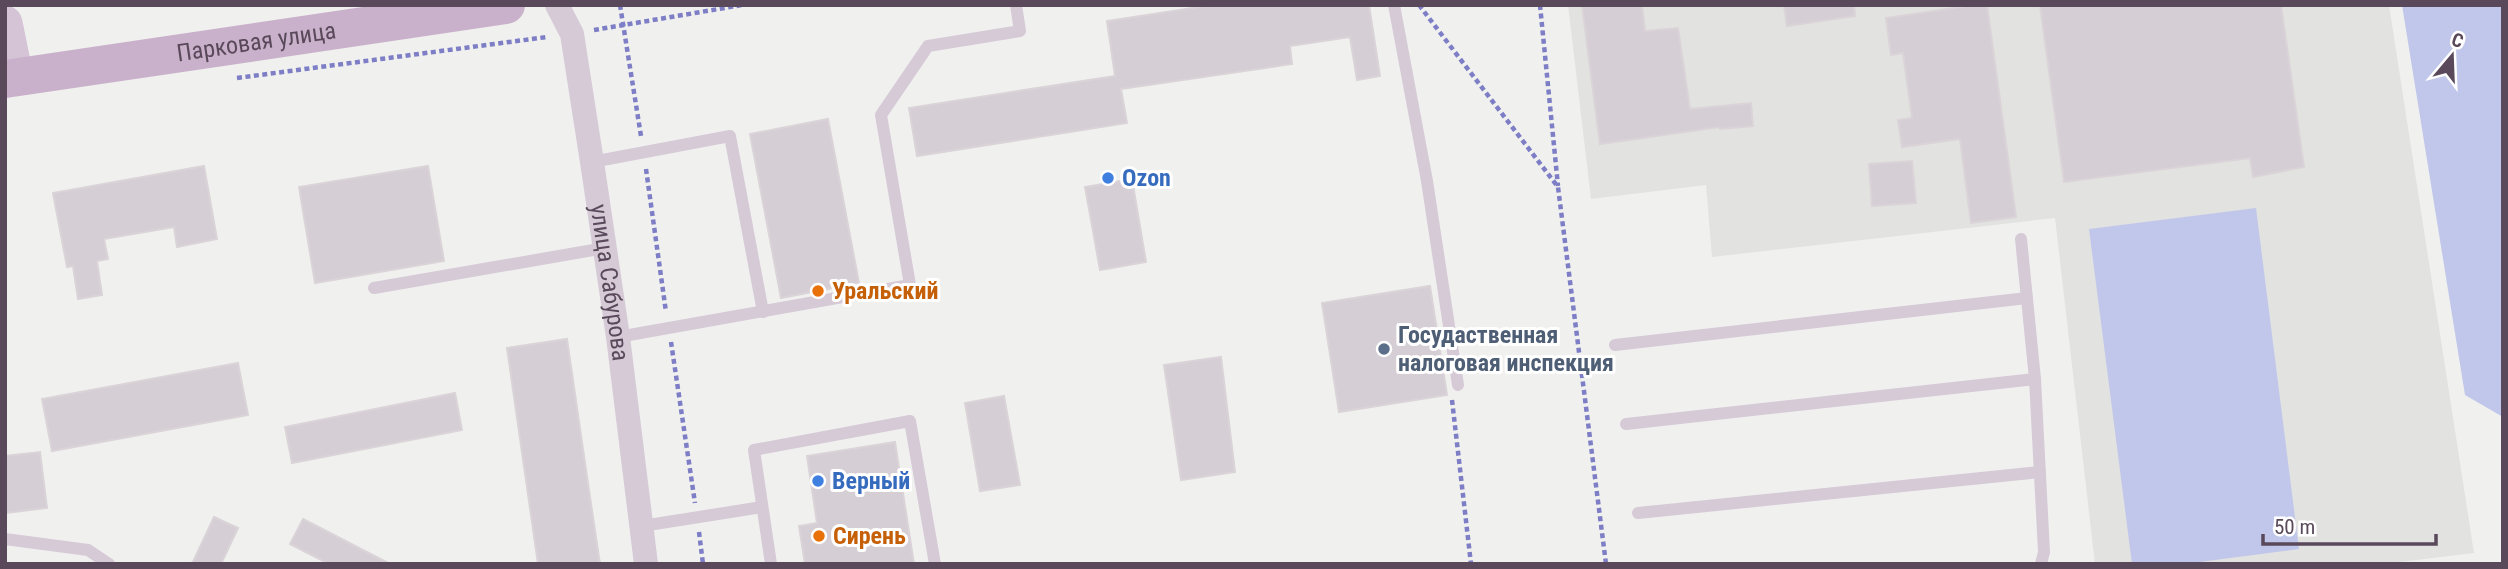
<svg xmlns="http://www.w3.org/2000/svg" width="2508" height="569" font-family="'Roboto Condensed',sans-serif">
  <style>
    .education { fill: #e2e2e0 }
    .green { fill: #c1c7ea }
    .building { fill: #d5cfd5; stroke: #dad3d8; stroke-width: 2 }
    .lines { fill: none; stroke-linecap: round; stroke-linejoin: round }
    .path { stroke: #7d7ec5; stroke-width: 4.5; stroke-dasharray: 5 3.5; stroke-linecap: butt }
    .lane { stroke: #d6cad7; stroke-width: 12 }
    .street { stroke: #d6cad7; stroke-width: 24 }
    .secondary { stroke: #d5c3d6; stroke-width: 35 }
    .primary { stroke: #cab1cb; stroke-width: 38 }
    .shop-dot { fill: #3f7fe0; stroke: #fff; stroke-width: 2.5 }
    .food-dot { fill: #e8710a; stroke: #fff; stroke-width: 2.5 }
    .service-dot { fill: #5c6f8a; stroke: #fff; stroke-width: 2.5 }
    .labels { text-anchor: middle; stroke-width: 6; stroke-linejoin: round; paint-order: stroke }
    .street-label { font-size: 24px; fill: #59495a; stroke: #fff }
    .shop-label { font-size: 24px; font-weight: bold; fill: #366cbe; stroke: #fff; text-anchor: start }
    .food-label { font-size: 24px; font-weight: bold; fill: #c56008; stroke: #fff; text-anchor: start }
    .service-label { font-size: 24px; font-weight: bold; fill: #4e5e75; stroke: #fff; text-anchor: start }
  </style>
  <rect width="100%" height="100%" fill="#f0f1ef"/>
  <path class="education" d="M1568 5H2389L2474 553 2383 564H2095L2055 218 1712 257 1706 185 1591 199Z"/>
  <g class="green">
    <path d="M2402 5H2503V417L2465 395Z"/>
    <path d="M2256 208 2299 549 2184 564H2132L2089 229Z"/>
  </g>
  <g class="building">
    <path d="M1212 5H1369L1380 76 1357 80 1350 37 1290 46 1292 64 1121 89 1127 123 917 156 909 108 1115 76 1107 21Z"/>
    <path d="M1582 5H1642L1645 31 1678 28 1690 109 1751 103 1753 126 1720 129 1719 127 1600 144Z"/>
    <path d="M1784 5H1854L1855 16 1787 26Z"/>
    <path d="M1974 5H1987L2016 217 1971 223 1960 139 1902 147 1898 120 1912 118 1903 53 1891 55 1886 18Z"/>
    <path d="M2040 5H2281L2304 167 2253 177 2250 158 2064 182Z"/>
    <path d="M828 119 859 283 781 298 750 134Z"/>
    <path d="M1912 161 1916 203 1872 206 1869 164Z"/>
    <path d="M204 166 217 239 177 247 174 227 104 239 108 259 97 261 102 295 78 299 73 266 67 267 53 193Z"/>
    <path d="M428 166 444 261 315 283 299 187Z"/>
    <path d="M1132 179 1146 262 1100 270 1085 187Z"/>
    <path d="M1430 286 1447 395 1339 412 1322 303Z"/>
    <path d="M567 339 586 470 600 564H538L507 348Z"/>
    <path d="M1221 357 1235 472 1181 480 1164 365Z"/>
    <path d="M238 363 248 415 52 451 42 399Z"/>
    <path d="M455 393 462 430 292 463 285 427Z"/>
    <path d="M1004 396 1020 485 980 491 965 403Z"/>
    <path d="M895 442 914 564H805L799 526 817 523 807 456Z"/>
    <path d="M40 452 47 508 5 513V456Z"/>
    <path d="M214 517 238 528 221 564H192Z"/>
    <path d="M303 519 390 564H329L290 544Z"/>
  </g>
  <g class="lines">
    <g class="path">
      <path d="M620 5 641 136"/>
      <path d="M1419 5 1558 187 1606 564"/>
      <path d="M1540 5 1558 186"/>
      <path d="M594 30 742 5"/>
      <path d="M237 78 547 37"/>
      <path d="M646 169 666 312"/>
      <path d="M671 342 695 503"/>
      <path d="M1452 400 1471 564"/>
      <path d="M699 532 703 564"/>
    </g>
    <g class="lane">
      <path d="M1394 5 1427 181 1458 385"/>
      <path d="M592 162 730 136 763 312"/>
      <path d="M2021 239 2035 379 2044 552 2041 564"/>
      <path d="M374 288 605 248"/>
      <path d="M618 337 910 285 881 115 928 46 1020 31 1016 5"/>
      <path d="M1615 345 2027 298"/>
      <path d="M1626 424 2035 379"/>
      <path d="M1638 513 2040 472"/>
      <path d="M642 526 762 507"/>
      <path d="M5 539 88 550 109 564"/>
      <path d="M771 564 754 450 910 421 935 564"/>
    </g>
    <path class="street" id="s1" d="M557 5 572 34 592 162 618 337 646 564"/>
    <path class="secondary" d="M5 23 16 77"/>
    <path class="primary" id="s2" d="M5 79 506 5"/>
  </g>
  <g class="shop-dot">
    <circle cx="1108" cy="178" r="7"/>
    <circle cx="818" cy="481" r="7"/>
  </g>
  <g class="food-dot">
    <circle cx="818" cy="291" r="7"/>
    <circle cx="819" cy="536" r="7"/>
  </g>
  <circle class="service-dot" cx="1384" cy="349" r="7"/>
  <g class="labels">
    <g class="street-label">
      <text dy="8" stroke="none"><textPath href="#s2" startOffset="254">Парковая улица</textPath></text>
      <text dy="8" stroke="none"><textPath href="#s1" startOffset="284">улица Сабурова</textPath></text>
    </g>
    <g class="shop-label">
      <text x="1122" y="186">Ozon</text>
      <text x="832" y="489">Верный</text>
    </g>
    <g class="food-label">
      <text x="832" y="299">Уральский</text>
      <text x="833" y="544">Сирень</text>
    </g>
    <g class="service-label">
      <text x="1398" y="343">Госудаственная<tspan x="1398" dy="28">налоговая инспекция</tspan></text>
    </g>
  </g>
  <rect width="2508" height="569" fill="none" stroke="#59495a" stroke-width="14"/>
  <g transform="translate(2452 56) rotate(19)" stroke="#ffffff" stroke-width="5" paint-order="stroke">
  <path d="M0-5L12 26L0 18L-12 26Z" fill="#59495a"/>
  <text y="-10" font-size="19" font-weight="bold" text-anchor="middle" fill="#59495a">С</text>
  </g>
  <path d="M2263 534v10h173v-10" fill="none" stroke="#59495a" stroke-width="3.5"/>
  <text x="2274" y="534" font-size="21" fill="#59495a" stroke="#ffffff" stroke-width="5" paint-order="stroke">50 m</text>
</svg>
